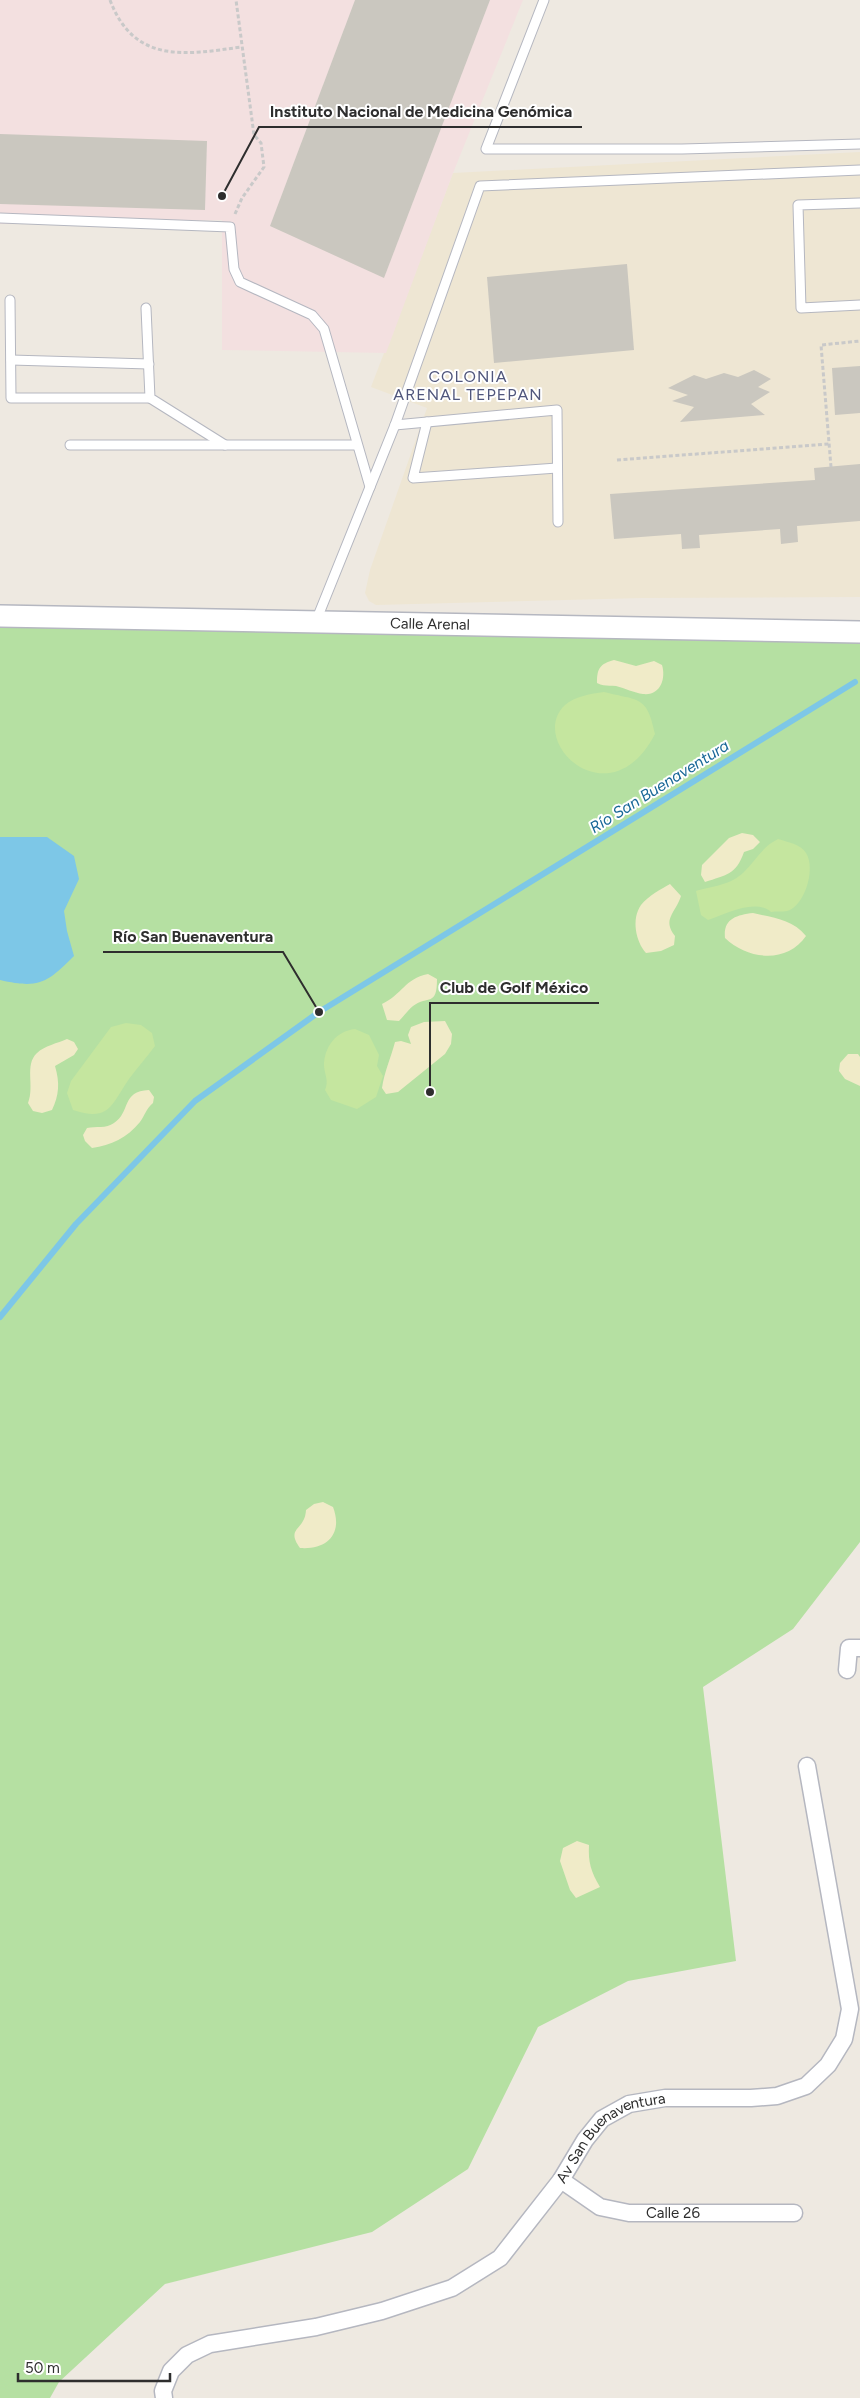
<svg xmlns="http://www.w3.org/2000/svg" width="860" height="2398" font-family="Figtree,sans-serif">
  <style>
    .education { fill: #eee6d3 }
    .medical { fill: #f3e0e0 }
    .green { fill: #b5e0a2 }
    .sand { fill: #f0ebc8 }
    .pitch { fill: #c5e69f }
    .water { fill: #7dc7e7 }
    .lines { fill: none; stroke-linecap: round; stroke-linejoin: round }
    .stream { stroke: #7dc7e7; stroke-width: 6 }
    .building { fill: #cac7bf }
    .service-casing { stroke: #b5b7c0; stroke-width: 11 }
    .minor-casing { stroke: #b5b7c0; stroke-width: 19 }
    .tertiary-casing { stroke: #b5b7c0; stroke-width: 24 }
    .path { stroke: #c9c9c9; stroke-width: 3; stroke-dasharray: 4 2.5; stroke-linecap: butt }
    .service { stroke: #fff; stroke-width: 9 }
    .minor { stroke: #fff; stroke-width: 16 }
    .tertiary { stroke: #fff; stroke-width: 21 }
    .labels { text-anchor: middle; stroke-width: 4; stroke-linejoin: round; paint-order: stroke }
    .street-label { font-size: 15px; fill: #2e2e2e; stroke: #fff }
    .neighbourhood-label { font-size: 16px; letter-spacing: 1px; fill: #50567c; stroke: #fff }
    .water-label { font-size: 16px; font-style: italic; fill: #186797; stroke: #fff }
    .leader { fill: none; stroke: #2e2e2e; stroke-width: 2 }
    .callout-dot { fill: #2e2e2e; stroke: #fff; stroke-width: 2 }
    .callout-label { font-size: 16px; text-anchor: middle; font-weight: bold; fill: #2e2e2e; stroke: #fff; stroke-width: 4; stroke-linejoin: round; paint-order: stroke }
  </style>
  <rect width="100%" height="100%" fill="#eee9e1"/>
  <path class="education" d="M860 152V597L642 598 376 605 369 601 365 593 370 570 427 408 371 387 453 173Z"/>
  <path class="medical" d="M0 0H523L453 173 386 353 222 350V220L0 224Z"/>
  <path class="green" d="M0 626 860 642V1542L793 1629 703 1687 736 1961 628 1981 538 2027 468 2169 372 2232 165 2284 59 2382 50 2398H0Z"/>
  <g class="sand">
    <path d="M614 660 636 666 654 661 662 665C666 678 661 696 643 694 634 693 625 688 616 686 609 685 604 687 597 683 597 668 600 664 614 660Z"/>
    <path d="M742 833 753 835 760 842 753 849 744 852C736 875 726 875 705 882L701 875 702 865 729 838Z"/>
    <path d="M670 884 681 896C675 914 662 919 675 936L674 945 661 951 646 953C636 942 631 919 641 905 648 896 661 889 670 884Z"/>
    <path d="M753 913C774 918 792 919 806 936 787 964 748 960 725 938 723 919 736 915 753 913Z"/>
    <path d="M428 974 437 979C437 1007 428 995 413 1006 409 1009 404 1016 399 1021L387 1020 382 1004C403 994 404 979 428 974Z"/>
    <path d="M445 1021 452 1034 451 1044 445 1054 398 1092 386 1094 382 1088C384 1073 391 1057 395 1042L401 1041 411 1044 408 1035 411 1027 424 1022Z"/>
    <path d="M67 1039 74 1042 78 1049 74 1055 55 1066C60 1083 59 1095 52 1110L42 1113 33 1111 28 1103C35 1086 24 1065 37 1053 44 1046 58 1043 67 1039Z"/>
    <path d="M848 1054H858L860 1057V1086L845 1079 839 1071 840 1063Z"/>
    <path d="M149 1090 154 1097 153 1103C146 1109 145 1115 140 1122 127 1138 111 1145 92 1148L85 1141 83 1135 87 1128C96 1126 106 1129 114 1123 131 1112 121 1091 149 1090Z"/>
    <path d="M323 1502 333 1507C343 1533 328 1550 300 1548 285 1527 305 1531 306 1510L314 1504Z"/>
    <path d="M577 1841 589 1845C588 1862 591 1872 600 1887L576 1898 570 1890 560 1861 563 1848Z"/>
  </g>
  <g class="pitch">
    <path d="M604 692C639 701 647 695 655 734 610 821 526 742 565 705 575 696 591 694 604 692Z"/>
    <path d="M778 839C787 842 801 844 806 853 816 868 805 906 787 911 782 912 776 911 771 912 755 898 725 914 708 920L701 915 696 891C713 886 731 885 744 872 756 860 762 847 778 839Z"/>
    <path d="M126 1023 141 1025 152 1033 155 1046C147 1057 137 1068 129 1079 111 1105 110 1122 73 1110L67 1093 71 1081 111 1027Z"/>
    <path d="M355 1029 369 1035 379 1055 377 1066 383 1076 376 1097 357 1109 331 1100 325 1090C329 1081 325 1076 324 1066 324 1047 336 1031 355 1029Z"/>
  </g>
  <path class="water" d="M0 837H47L74 856 79 879 64 911 67 931 74 956C47 983 39 989 0 980Z"/>
  <g class="lines">
    <path class="stream" d="M0 1317 76 1224 195 1101 319 1012 855 682"/>
  </g>
  <g class="building">
    <path d="M355 0H490L384 278 270 226Z"/>
    <path d="M0 134 207 141 205 210 0 204Z"/>
    <path d="M627 264 634 350 494 363 487 277Z"/>
    <path d="M860 366V413L835 415 832 368Z"/>
    <path d="M754 370 771 379 758 387 770 392 751 404 765 415 680 422 694 407 672 401 688 395 668 388 694 375 706 379 724 373 738 377Z"/>
    <path d="M860 464V521L797 526 798 542 781 544 780 529 699 535 700 548 682 549 681 534 614 539 610 494 815 480 814 468Z"/>
  </g>
  <g class="lines">
    <defs>
      <g id="service">
        <path d="M544 0 486 149H682L860 144"/>
        <path d="M860 203 798 205 801 308 860 305"/>
        <path d="M0 218 230 227 234 269 240 282 312 315 324 329 370 487"/>
        <path d="M10 300 11 398H150"/>
        <path d="M146 308 150 398 225 445"/>
        <path d="M11 360 149 364"/>
        <path d="M427 422 413 478 557 468"/>
        <path d="M395 425 557 410 558 522"/>
        <path d="M70 445H357"/>
        <path d="M316 621 395 425 480 186 860 170"/>
      </g>
      <g id="minor">
        <path d="M847 1670 849 1648H860"/>
        <path id="s1" d="M561 2180 600 2207 629 2213H794"/>
        <path id="s2" d="M164 2398 163 2391 171 2371 187 2355 210 2344 316 2327 382 2311 452 2288 500 2258 561 2180 585 2140 602 2119 629 2104 665 2098H751L777 2096 806 2086 828 2065 844 2039 850 2009 807 1766"/>
      </g>
      <g id="tertiary">
        <path id="s3" d="M0 616 860 632"/>
      </g>
    </defs>
    <use href="#service" class="service-casing"/>
    <use href="#minor" class="minor-casing"/>
    <use href="#tertiary" class="tertiary-casing"/>
    <g class="path">
      <path d="M110 0C134 64 185 55 241 47"/>
      <path d="M235 214 242 198 264 167 261 143 254 135 236 0"/>
      <path d="M617 460 829 444"/>
      <path d="M831 467 821 345 860 341"/>
    </g>
    <use href="#service" class="service"/>
    <use href="#minor" class="minor"/>
    <use href="#tertiary" class="tertiary"/>
  </g>
  <g class="labels">
    <g class="street-label">
      <text dy="5" stroke="none"><textPath href="#s3" startOffset="430">Calle Arenal</textPath></text>
      <text dy="5" stroke="none"><textPath href="#s2" startOffset="551">Av San Buenaventura</textPath></text>
      <text dy="5" stroke="none"><textPath href="#s1" startOffset="121">Calle 26</textPath></text>
    </g>
    <g class="neighbourhood-label">
      <text x="468" y="382">COLONIA<tspan x="468" dy="18">ARENAL TEPEPAN</tspan></text>
    </g>
    <g class="water-label">
      <text transform="translate(659 786) rotate(-32)" y="6">Río San Buenaventura</text>
    </g>
  </g>
  <path class="leader" d="M222 196L259 127H582M319 1012L283 952H103M430 1092L430 1003H599"/>
  <g class="callout-dot">
    <circle cx="222" cy="196" r="5"/>
    <circle cx="319" cy="1012" r="5"/>
    <circle cx="430" cy="1092" r="5"/>
  </g>
  <g class="callout-label">
    <text x="421" y="117">Instituto Nacional de Medicina Genómica</text>
    <text x="193" y="942">Río San Buenaventura</text>
    <text x="514" y="993">Club de Golf México</text>
  </g>
  <path d="M18 2373v8h152v-8" fill="none" stroke="#2e2e2e" stroke-width="2.5"/>
  <text x="25" y="2373" font-size="15" fill="#2e2e2e" stroke="#ffffff" stroke-width="4" paint-order="stroke">50 m</text>
</svg>
